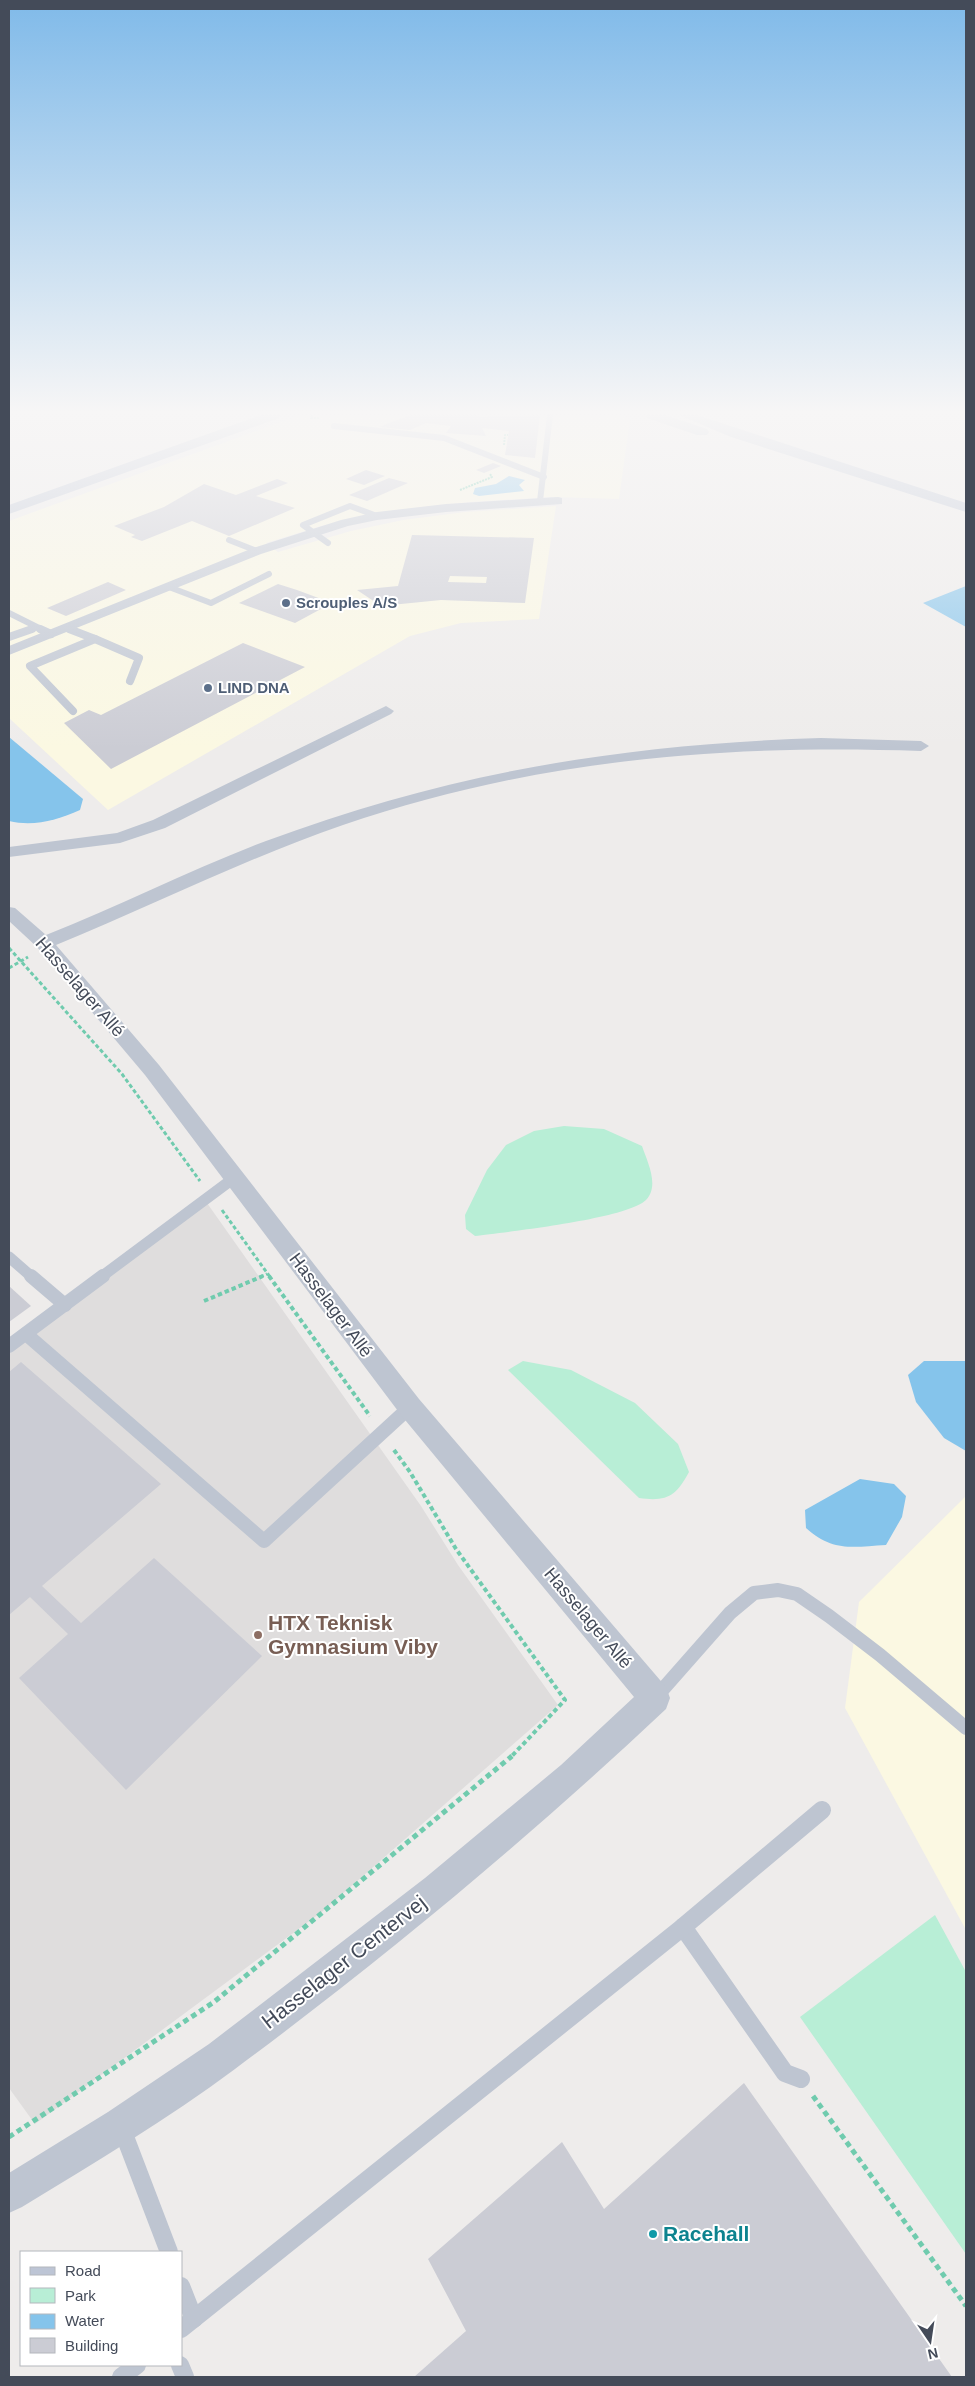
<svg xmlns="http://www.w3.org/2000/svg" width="975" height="2386" font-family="Arial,sans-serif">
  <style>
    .commercial { fill: #fbf8e2 }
    .education { fill: #dfdddd }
    .green { fill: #b8eed6 }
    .water { fill: #85c4eb }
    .building { fill: #cbccd4; fill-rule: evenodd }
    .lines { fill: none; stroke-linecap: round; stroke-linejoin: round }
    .path-far3 { stroke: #70cbae; stroke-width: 2; stroke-dasharray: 2 1; stroke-linecap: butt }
    .path-far2 { stroke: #70cbae; stroke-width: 3; stroke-dasharray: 4 2.5; stroke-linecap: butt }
    .path-far1 { stroke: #70cbae; stroke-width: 4; stroke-dasharray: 4.5 3; stroke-linecap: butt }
    .path { stroke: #70cbae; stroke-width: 5; stroke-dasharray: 5.5 4; stroke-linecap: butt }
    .lane-far4 { stroke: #bec5d1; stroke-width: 6 }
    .lane-far3 { stroke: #bec5d1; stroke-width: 8 }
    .lane-far2 { stroke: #bec5d1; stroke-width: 11 }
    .lane-far1 { stroke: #bec5d1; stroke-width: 14 }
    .lane { stroke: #bec5d1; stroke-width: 18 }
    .street { fill: #bec5d1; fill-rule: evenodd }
    .secondary { fill: #bdc5d5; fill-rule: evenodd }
    .service-dot { fill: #5c6f8a; stroke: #fff; stroke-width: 2 }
    .education-dot { fill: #8d6e63; stroke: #fff; stroke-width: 2 }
    .culture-dot { fill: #0f9aa8; stroke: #fff; stroke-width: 2 }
    .labels { text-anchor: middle; stroke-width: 4; stroke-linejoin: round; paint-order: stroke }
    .far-service-label { font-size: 15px; font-weight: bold; fill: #4e5e75; stroke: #fff; text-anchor: start }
    .street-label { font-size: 18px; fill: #444b59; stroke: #fff }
    .near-education-label { font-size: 21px; font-weight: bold; fill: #785e54; stroke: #fff; text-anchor: start }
    .near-street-label { font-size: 21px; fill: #444b59; stroke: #fff }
    .near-culture-label { font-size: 21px; font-weight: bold; fill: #0d838f; stroke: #fff; text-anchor: start }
  </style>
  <rect width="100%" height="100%" fill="#eeeceb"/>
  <g class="commercial">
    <path d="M300 415H619L630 419 619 499 551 497 470 502 399 510 321 526 266 543 278 552 351 531 403 520 465 512 556 506 539 619 461 623 410 636 108 810 9 718V521Z"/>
    <path d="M966 1496V1930L845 1708 859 1602Z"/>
  </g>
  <path class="education" d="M207 1203 421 1506 458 1565 558 1705 323 1911 35 2124 9 2088V1347Z"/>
  <g class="green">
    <path d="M564 1126 604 1129 642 1146C647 1161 660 1186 646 1200 627 1219 506 1232 475 1236L466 1229 465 1215 487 1170 506 1145 534 1131Z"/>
    <path d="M523 1361 571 1370 635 1403 678 1444 689 1472C676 1496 667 1502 639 1498L508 1370Z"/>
    <path d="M935 1915 966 1972V2254L800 2017Z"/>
  </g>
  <g class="water">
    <path d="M509 476 525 480 519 485 524 491 479 496 473 494 475 488 496 484Z"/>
    <path d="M966 586V627L923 603Z"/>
    <path d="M9 737 83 799 80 810C57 820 34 827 9 821Z"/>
    <path d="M924 1361H966V1451L944 1438 916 1402 908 1375Z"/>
    <path d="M860 1479 894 1484 906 1496 902 1517 886 1545C852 1547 833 1552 806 1528L805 1510Z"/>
  </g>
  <g class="building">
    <path d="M410 415H478L479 417 540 415 535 458 505 455 509 431 482 428 486 436 446 433 451 426 426 423 410 430 379 427Z"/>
    <path d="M493 463 501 466 484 473 476 470Z"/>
    <path d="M366 470 385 476 364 485 346 479Z"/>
    <path d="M389 478 408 483 367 501 349 495Z"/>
    <path d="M277 479 288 483 256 496 295 508 229 536 192 521 142 541 131 537 135 535 114 526 164 507 204 484 236 495Z"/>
    <path d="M412 535 534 538 525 603 441 600 381 606 357 590 398 586ZM450 576 487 577 486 583 448 582Z"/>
    <path d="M108 582 126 590 66 616 47 608Z"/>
    <path d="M278 584 297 590 332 603 295 623 239 603Z"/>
    <path d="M243 643 305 667 111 769 64 723 89 710 101 715Z"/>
    <path d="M9 1286 31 1306 9 1322Z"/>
    <path d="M21 1362 161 1484 42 1586 81 1623 154 1558 262 1656 126 1790 19 1678 68 1634 30 1597 9 1615V1372Z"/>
    <path d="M744 2083 952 2377H414L466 2331 428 2259 562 2142 604 2209Z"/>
  </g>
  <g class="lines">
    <g class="path-far3">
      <path d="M312 415 311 418H319"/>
      <path d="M504 445 505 435H508"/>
      <path d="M460 490 492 477 490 474"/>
    </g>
    <g class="path-far2">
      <path d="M9 948 122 1074 200 1181"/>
      <path d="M9 968 28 957"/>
      <path d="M222 1210 270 1277"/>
      <path d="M260 1277 267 1274"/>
    </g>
    <g class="path-far1">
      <path d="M269 1276 370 1416"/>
      <path d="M204 1301 263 1276"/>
      <path d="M394 1450 410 1472 456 1549 565 1700 510 1758"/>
    </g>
    <g class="path">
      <path d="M813 2096 966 2306"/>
      <path d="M9 2137 214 2002 512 1756"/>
    </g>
    <g class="lane-far4">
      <path d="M334 426 444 438 544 477"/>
      <path d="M540 501 550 415"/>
      <path d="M229 540 257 551"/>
      <path d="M328 543 303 525 350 506 377 516"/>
      <path d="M169 587 211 603 269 574"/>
      <path d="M9 613 43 630"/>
      <path d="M68 628 73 630"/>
      <path d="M28 630 36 627"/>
    </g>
    <g class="lane-far3">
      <path d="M40 629 51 634"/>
      <path d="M69 629 95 639 30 666 73 711"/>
      <path d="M9 637 32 629"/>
      <path d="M95 639 139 658 130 681"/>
    </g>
    <g class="lane-far2">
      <path d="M9 1257 32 1277"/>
      <path d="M101 1277 234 1178"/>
    </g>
    <g class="lane-far1">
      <path d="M31 1276 65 1305"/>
      <path d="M26 1334 264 1541 410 1407"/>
      <path d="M9 1346 103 1276"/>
      <path d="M656 1697 730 1613 754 1593 778 1590 797 1594 829 1616 880 1655 966 1728"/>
    </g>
    <g class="lane">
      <path d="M683 1927 785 2073 801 2079"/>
      <path d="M122 2129 169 2252"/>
      <path d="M181 2286 194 2319"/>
      <path d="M181 2329 683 1927 822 1810"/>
      <path d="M180 2365 185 2377"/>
      <path d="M121 2377 137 2365"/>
    </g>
    <g class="street">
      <path d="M558 497 562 498V504L446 512 377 520 348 526 261 554 9 655V646L253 548 341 520 377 512 446 504Z"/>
      <path d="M386 706 394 711 391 714 165 828 120 843 9 857V847L117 833 153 820Z"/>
      <path d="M821 738 921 741 929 746 921 751C720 744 534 760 343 825 244 859 152 906 56 945L159 1065 419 1399 666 1687 670 1698 666 1709C530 1837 386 1957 235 2069 168 2119 94 2163 22 2207L9 2213V2173L108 2112 209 2044 425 1878 561 1765 634 1697 401 1415 145 1075 37 947 9 921V907L15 908 46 935C120 906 192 869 266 841 452 772 624 744 821 738Z"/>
    </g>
    <g class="secondary">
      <path d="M261 415H280L279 418 9 514V505Z"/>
      <path d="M646 415H665L707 429 709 432 707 435H697L647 418Z"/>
      <path d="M679 415H697L966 503V512L731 437Z"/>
    </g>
  </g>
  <linearGradient id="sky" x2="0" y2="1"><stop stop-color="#80bae9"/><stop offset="0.55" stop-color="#f7f6f6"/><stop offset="1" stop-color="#f7f6f6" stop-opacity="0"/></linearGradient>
  <rect width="975" height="749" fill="url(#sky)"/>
  <g class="service-dot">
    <circle cx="286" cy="603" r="5"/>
    <circle cx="208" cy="688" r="5"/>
  </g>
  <circle class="education-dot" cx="258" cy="1635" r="5"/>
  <circle class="culture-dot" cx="653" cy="2234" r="5"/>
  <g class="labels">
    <g class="far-service-label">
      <text x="296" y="608">Scrouples A/S</text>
      <text x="218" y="693">LIND DNA</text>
    </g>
    <g class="street-label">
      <text transform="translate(80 987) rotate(49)" y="6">Hasselager Allé</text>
      <text transform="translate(331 1305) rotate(53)" y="6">Hasselager Allé</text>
      <text transform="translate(588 1618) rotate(50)" y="6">Hasselager Allé</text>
    </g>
    <g class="near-education-label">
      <text x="268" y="1630">HTX Teknisk<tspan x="268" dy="24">Gymnasium Viby</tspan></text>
    </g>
    <g class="near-street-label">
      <text transform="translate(344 1962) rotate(-38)" y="7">Hasselager Centervej</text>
    </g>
    <g class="near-culture-label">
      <text x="663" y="2241">Racehall</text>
    </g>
  </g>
  <rect width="975" height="2386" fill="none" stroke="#444b59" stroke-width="20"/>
  <rect x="20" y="2251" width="162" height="115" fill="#ffffff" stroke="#b4b7bd"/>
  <rect x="30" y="2267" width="25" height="8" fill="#bdc5d5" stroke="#b4b7bd"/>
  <text x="65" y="2276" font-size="15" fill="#444b59">Road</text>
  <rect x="30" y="2288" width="25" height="15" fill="#b8eed6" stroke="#b4b7bd"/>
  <text x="65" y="2301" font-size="15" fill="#444b59">Park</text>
  <rect x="30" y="2314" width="25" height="15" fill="#85c4eb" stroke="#b4b7bd"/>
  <text x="65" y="2326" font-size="15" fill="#444b59">Water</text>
  <rect x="30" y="2338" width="25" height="15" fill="#cbccd4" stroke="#b4b7bd"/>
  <text x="65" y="2351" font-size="15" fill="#444b59">Building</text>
  <g transform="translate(930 2341) rotate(167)" stroke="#ffffff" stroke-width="4" paint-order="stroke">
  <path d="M0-4L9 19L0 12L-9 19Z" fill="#444b59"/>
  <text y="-8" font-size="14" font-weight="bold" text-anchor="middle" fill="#444b59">N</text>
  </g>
</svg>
